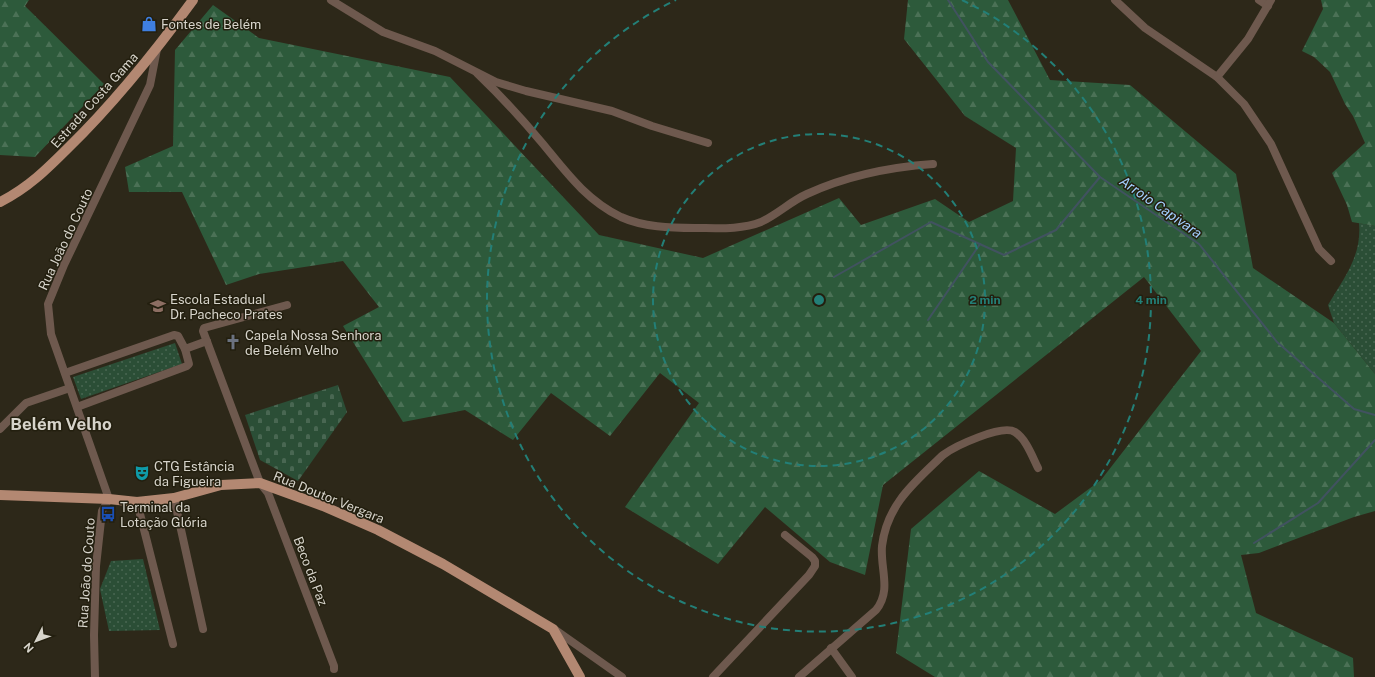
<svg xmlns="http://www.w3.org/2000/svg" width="1375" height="677" font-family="'Public Sans',sans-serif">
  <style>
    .grass { fill: url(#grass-dots) }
    .forest { fill: url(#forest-firs) }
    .cemetery { fill: url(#cemetery-stones) }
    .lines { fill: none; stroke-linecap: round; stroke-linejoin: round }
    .stream { stroke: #415260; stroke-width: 2 }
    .minor { stroke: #6e594e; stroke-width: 8 }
    .major { stroke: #b38872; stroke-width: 10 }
    .ring { fill: none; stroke: #237f77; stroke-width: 2; stroke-dasharray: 7 5 }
    .labels { text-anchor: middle; stroke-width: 3; stroke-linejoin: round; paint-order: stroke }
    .poi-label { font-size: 13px; fill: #d7d4cb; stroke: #231f0f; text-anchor: start }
    .street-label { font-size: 13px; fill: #d7d4cb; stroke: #231f0f }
    .water-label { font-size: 14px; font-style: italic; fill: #a2cffe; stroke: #231f0f }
    .district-label { font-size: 17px; font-weight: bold; fill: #d7d4cb; stroke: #231f0f }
    .centre { fill: #237f77; stroke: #231f0f; stroke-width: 2 }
    .ring-label { font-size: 12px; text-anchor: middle; font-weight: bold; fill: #237f77; stroke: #231f0f; stroke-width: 3; stroke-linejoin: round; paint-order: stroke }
  </style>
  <defs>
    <pattern id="grass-dots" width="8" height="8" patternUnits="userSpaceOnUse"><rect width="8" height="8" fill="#2b4e36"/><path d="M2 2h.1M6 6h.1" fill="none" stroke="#496752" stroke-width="1.8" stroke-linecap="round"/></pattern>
    <pattern id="forest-firs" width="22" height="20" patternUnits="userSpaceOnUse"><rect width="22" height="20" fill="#2d5a3b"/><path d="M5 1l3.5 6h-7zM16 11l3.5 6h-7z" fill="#4b7156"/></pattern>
    <pattern id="cemetery-stones" width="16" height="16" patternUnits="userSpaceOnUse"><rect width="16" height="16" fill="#2b4e36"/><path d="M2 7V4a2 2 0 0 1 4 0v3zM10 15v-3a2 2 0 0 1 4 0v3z" fill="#496752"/></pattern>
  </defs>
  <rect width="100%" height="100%" fill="#2d2819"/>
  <g class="grass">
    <path d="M1359 223 1375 226V374L1334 323 1328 305C1344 278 1362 256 1359 223Z"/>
    <path d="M175 343 182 364 81 399 73 377Z"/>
    <path d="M143 559 160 630 109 631 100 589 111 561Z"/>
  </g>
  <g class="forest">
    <path d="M0 0H29L25 6 104 84 35 157 0 155Z"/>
    <path d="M908 0H1008L1050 80 1130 85 1236 174 1253 268 1334 323 1375 374V511L1354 517 1259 553 1241 555 1256 613 1353 658 1354 677H935L896 653 911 529 979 471 1055 514 1101 480 1201 351 1144 277 883 485 865 575 830 562 765 507 718 564 625 507 699 403 660 373 610 436 551 393 513 440 465 410 403 422 343 326 379 307 343 261 259 274 226 285 182 192H129L125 167 173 146 175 50 213 5 259 38 450 77 599 235 703 258 839 198 861 225 935 199 969 222 1013 201 1016 148 965 116 904 39Z"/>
    <path d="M1321 0H1375V226L1352 222 1347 205 1332 173 1365 143 1353 116 1345 104 1330 72 1314 57 1302 51 1323 9Z"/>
  </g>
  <path class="cemetery" d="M338 385 347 412 298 481 260 460 245 415Z"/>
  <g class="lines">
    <g class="stream">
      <path d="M948 0 988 62 1100 177 1199 244 1277 342 1354 409 1375 415"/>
      <path d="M834 277 931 222 1004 255 1056 230 1100 177"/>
      <path d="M928 320 980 244"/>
      <path d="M1254 543 1318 503 1375 440"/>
    </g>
    <g class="minor">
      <path d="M331 0 383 32 435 51 496 82 526 91 612 111 652 126 708 143"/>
      <path d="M1115 0 1145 28 1217 77 1244 104 1271 144 1319 249 1331 261"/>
      <path d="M1259 0 1268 6"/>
      <path d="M477 73C500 95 522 119 543 144 566 172 586 200 621 217 643 227 671 228 695 228 716 228 741 230 761 222 778 214 791 201 807 194 846 176 891 167 933 164"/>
      <path d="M1217 77 1248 39 1271 0"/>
      <path d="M287 305 204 328 203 331 260 483 268 493 334 666V669"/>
      <path d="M65 373 174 335 178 336 185 349 207 341"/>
      <path d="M77 407 187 366 189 364 185 349"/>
      <path d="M0 429 26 403 70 388"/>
      <path d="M174 498 203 629"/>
      <path d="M137 502 173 644"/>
      <path d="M554 629 622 677"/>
      <path d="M831 648 852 677"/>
      <path d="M95 677 94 635 96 566 102 511 109 499 51 334 48 304 64 265 150 85 157 49"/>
      <path d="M713 677 809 575 815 566V561L812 557 785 535"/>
      <path d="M799 677 876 610C892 590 880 569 882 546 887 504 915 482 943 455 955 446 1002 424 1015 432 1026 439 1032 456 1038 468"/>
    </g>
    <g class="major">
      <path d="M0 202C28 188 47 169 69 147 115 102 155 52 193 0"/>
      <path d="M0 495 109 499 137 502 174 498 221 485 260 483 323 506 378 530 443 564 553 629 580 677"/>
    </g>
  </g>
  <g class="ring">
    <circle cx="819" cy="300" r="166"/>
    <path d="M962 0A332 332 0 1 1 676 0"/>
  </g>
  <defs>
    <symbol id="shop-bare" viewBox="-9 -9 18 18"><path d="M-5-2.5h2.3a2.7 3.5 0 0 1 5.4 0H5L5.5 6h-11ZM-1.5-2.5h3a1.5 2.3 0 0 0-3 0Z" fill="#3f7fe0" stroke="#231f0f" stroke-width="2.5" paint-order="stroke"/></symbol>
    <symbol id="school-bare" viewBox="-9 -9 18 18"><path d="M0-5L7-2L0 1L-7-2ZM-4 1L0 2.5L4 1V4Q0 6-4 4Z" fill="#8d6e63" stroke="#231f0f" stroke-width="2.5" paint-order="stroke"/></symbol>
    <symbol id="church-bare" viewBox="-9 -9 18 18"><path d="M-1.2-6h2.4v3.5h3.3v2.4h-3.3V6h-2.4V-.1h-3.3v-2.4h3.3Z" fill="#6b7280" stroke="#231f0f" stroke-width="2.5" paint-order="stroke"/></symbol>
    <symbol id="theatre-bare" viewBox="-9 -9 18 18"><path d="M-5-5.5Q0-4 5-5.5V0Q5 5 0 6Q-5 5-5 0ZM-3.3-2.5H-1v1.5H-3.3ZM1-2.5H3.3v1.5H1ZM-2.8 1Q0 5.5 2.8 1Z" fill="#0f9aa8" stroke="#231f0f" stroke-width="2.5" paint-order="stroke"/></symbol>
    <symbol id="bus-bare" viewBox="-9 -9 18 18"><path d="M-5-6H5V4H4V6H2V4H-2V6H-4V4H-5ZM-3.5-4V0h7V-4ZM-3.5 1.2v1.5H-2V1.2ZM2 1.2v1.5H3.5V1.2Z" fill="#1a4fb4" stroke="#231f0f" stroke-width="2.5" paint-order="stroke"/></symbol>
  </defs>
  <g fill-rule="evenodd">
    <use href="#shop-bare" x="138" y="13" width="22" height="22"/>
    <use href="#school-bare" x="147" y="295" width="22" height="22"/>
    <use href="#church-bare" x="222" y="331" width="22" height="22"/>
    <use href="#theatre-bare" x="131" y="462" width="22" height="22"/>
    <use href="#bus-bare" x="97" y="503" width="22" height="22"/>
  </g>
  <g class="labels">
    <g class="poi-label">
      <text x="161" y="29">Fontes de Belém</text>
      <text x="170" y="304">Escola Estadual<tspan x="170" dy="15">Dr. Pacheco Prates</tspan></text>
      <text x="245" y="340">Capela Nossa Senhora<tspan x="245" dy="15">de Belém Velho</tspan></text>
      <text x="154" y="471">CTG Estância<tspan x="154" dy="15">da Figueira</tspan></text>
      <text x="120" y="512">Terminal da<tspan x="120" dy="15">Lotação Glória</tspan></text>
    </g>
    <g class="street-label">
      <text transform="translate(94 100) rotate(-48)" y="5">Estrada Costa Gama</text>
      <text transform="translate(65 239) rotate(-65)" y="5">Rua João do Couto</text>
      <text transform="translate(329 497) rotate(22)" y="5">Rua Doutor Vergara</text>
      <text transform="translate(311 571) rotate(69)" y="5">Beco da Paz</text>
      <text transform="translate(86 573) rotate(-86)" y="5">Rua João do Couto</text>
    </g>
    <g class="water-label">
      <text transform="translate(1161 207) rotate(35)" y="5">Arroio Capivara</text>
    </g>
    <g class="district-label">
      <text x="61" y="430">Belém Velho</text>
    </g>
  </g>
  <circle cx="819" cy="300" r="6" class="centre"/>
  <g class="ring-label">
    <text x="985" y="304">2 min</text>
    <text x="1151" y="304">4 min</text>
  </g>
  <g transform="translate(36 641) rotate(228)" stroke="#231f0f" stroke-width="3" paint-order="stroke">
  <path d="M0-3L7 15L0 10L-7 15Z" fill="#d7d4cb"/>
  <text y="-6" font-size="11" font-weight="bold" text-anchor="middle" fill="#d7d4cb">N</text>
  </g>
</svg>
